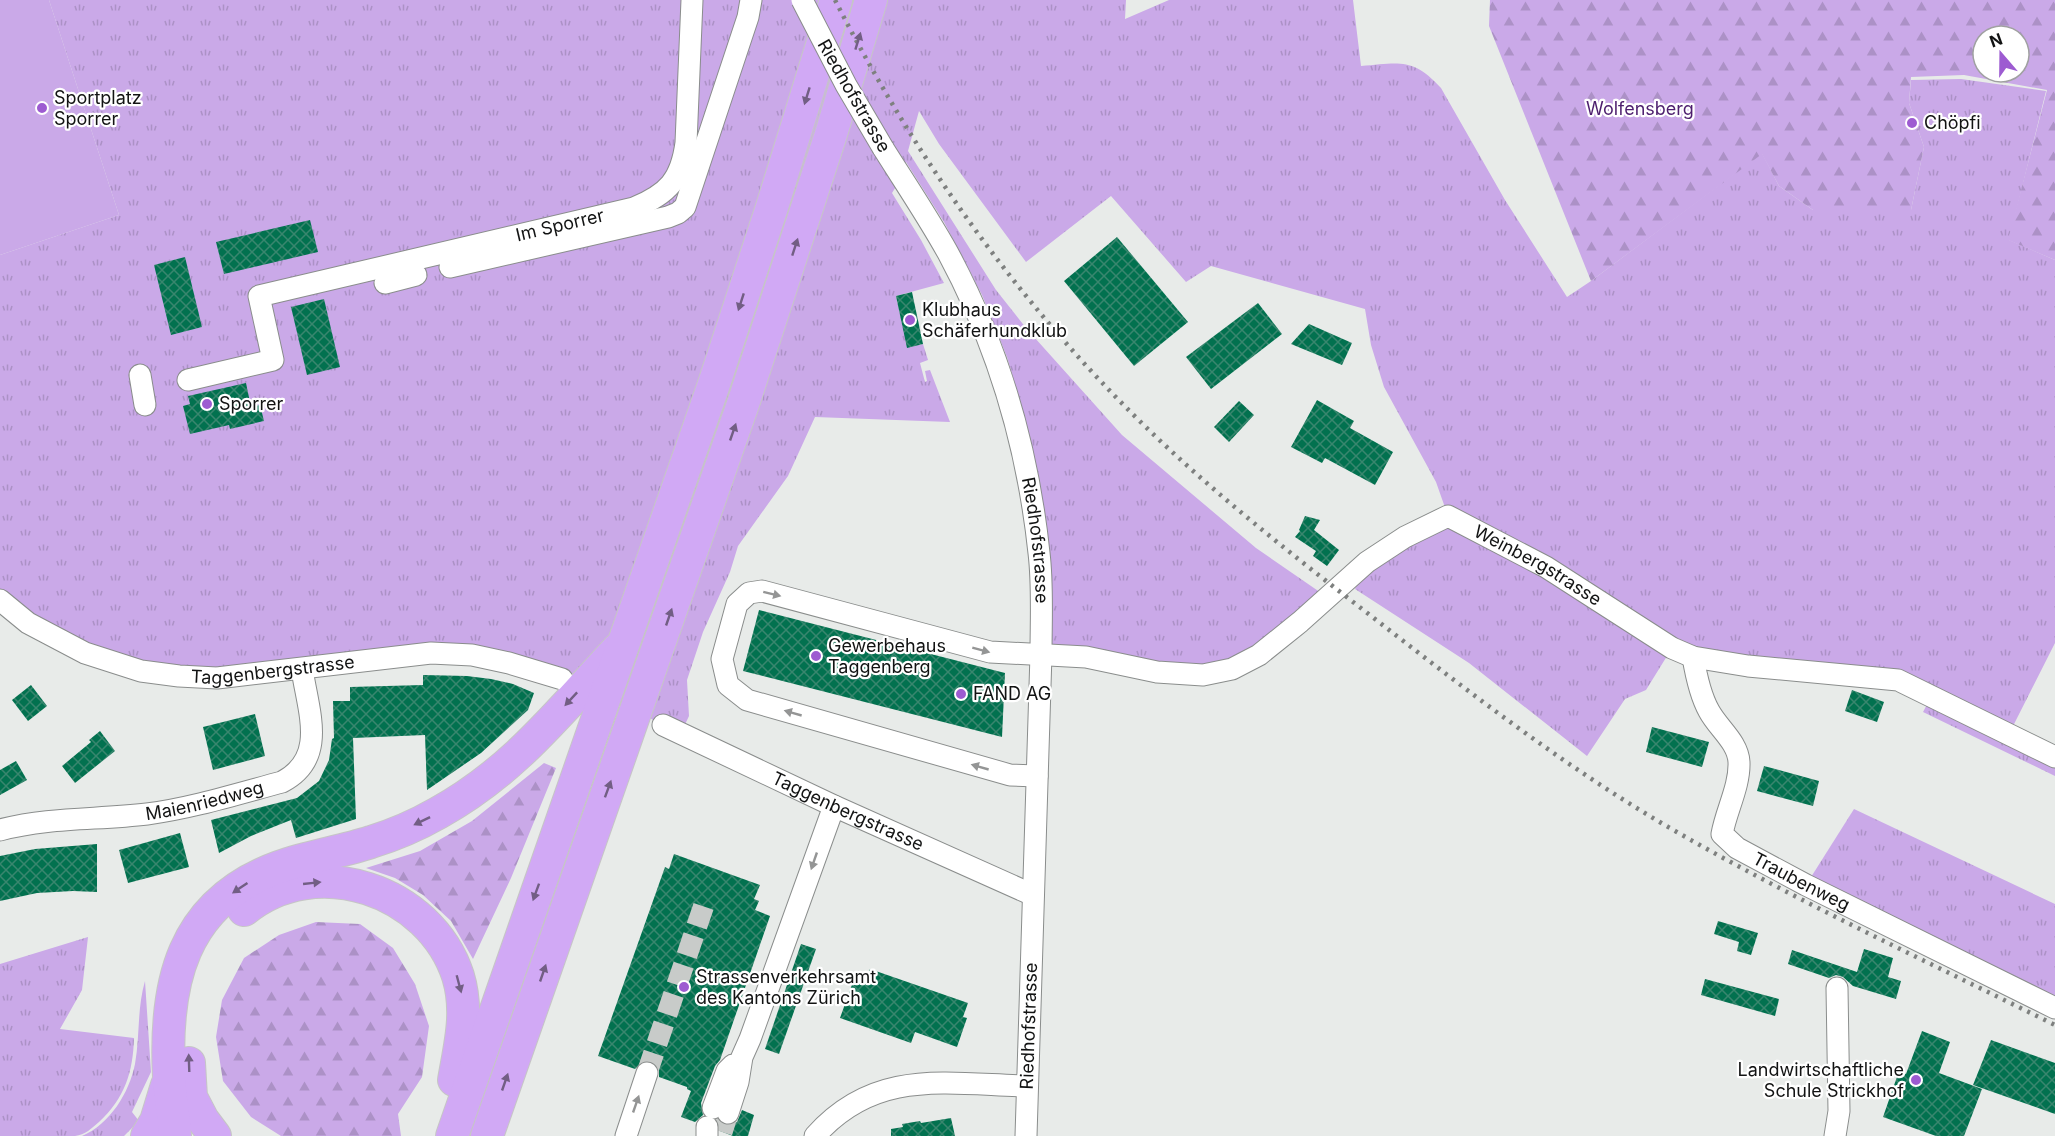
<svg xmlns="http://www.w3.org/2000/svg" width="2055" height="1136" font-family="Inter,sans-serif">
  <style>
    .grass { fill: url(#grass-tufts) }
    .forest { fill: url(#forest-firs); fill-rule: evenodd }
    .garden { fill: #caa9e8 }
    .building { fill: url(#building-cross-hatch) }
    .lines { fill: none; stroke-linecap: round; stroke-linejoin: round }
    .minor-tunnel { stroke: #c8cbc9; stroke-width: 21; stroke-dasharray: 21 10; stroke-linecap: butt }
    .minor-casing { stroke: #8a8d8c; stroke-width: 23 }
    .highway-casing { stroke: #c6c6c6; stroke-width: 34 }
    .minor { stroke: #fff; stroke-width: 21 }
    .highway { stroke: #d1a9f5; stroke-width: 32 }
    .rail { stroke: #7e807f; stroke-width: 4.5; stroke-dasharray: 3 6; stroke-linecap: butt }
    .minor-bridge-casing { stroke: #8a8d8c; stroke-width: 23; stroke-linecap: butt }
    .minor-bridge { stroke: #fff; stroke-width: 21 }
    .oneway { fill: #725e84 }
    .oneway2 { fill: #949595 }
    .poi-dot { fill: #9d5bd1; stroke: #fff; stroke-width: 2 }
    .labels { text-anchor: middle; stroke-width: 4.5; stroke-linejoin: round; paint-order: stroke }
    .street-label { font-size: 18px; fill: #121313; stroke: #fff }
    .poi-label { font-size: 18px; fill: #121313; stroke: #fff; text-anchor: start }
    .park-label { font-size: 18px; fill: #4d1e6e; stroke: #fff }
  </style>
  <defs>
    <pattern id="grass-tufts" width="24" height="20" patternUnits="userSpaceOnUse" patternTransform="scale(1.5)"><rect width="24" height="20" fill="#caa9e8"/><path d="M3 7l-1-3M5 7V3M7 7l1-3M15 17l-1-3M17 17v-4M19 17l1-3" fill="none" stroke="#ac91c6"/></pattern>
    <pattern id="forest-firs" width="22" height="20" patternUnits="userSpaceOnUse" patternTransform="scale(1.5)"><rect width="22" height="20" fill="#caa9e8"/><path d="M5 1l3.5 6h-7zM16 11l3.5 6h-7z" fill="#ac91c6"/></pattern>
    <pattern id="building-cross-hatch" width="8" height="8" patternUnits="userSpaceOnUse" patternTransform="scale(1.5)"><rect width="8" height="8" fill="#02714f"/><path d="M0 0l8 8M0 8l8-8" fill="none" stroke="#39866e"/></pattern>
  </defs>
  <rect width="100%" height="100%" fill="#e8ebe9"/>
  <g class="grass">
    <path d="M49 0H1126L1125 19 1169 0H1353L1361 66C1399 63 1413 57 1441 88L1505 200 1567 297 1591 281 1762 153 1779 186 1813 210H1911L1924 147 1909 103 1911 80 1961 79 2046 91 2009 240 2055 260V643L2009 734 2055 757V776L1923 712 1931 697 1672 648 1646 690 1625 699 1587 756 1469 663 1355 589 1360 578 1448 516 1436 482 1384 387 1371 345 1365 309 1211 266 1186 282 1111 196 1026 262 939 144 919 111 908 151 996 290 1026 328 1122 435 1256 548 1327 597 1232 669 1041 654 1043 507 1023 412 1007 357 982 295 944 222 906 162 902 177 892 193 921 240 944 283 896 296 908 347 923 344 928 360 920 363 925 382 927 381 925 371 930 370 950 422 815 417 788 476 738 546 730 572 703 632 687 680 689 716 681 733 602 696 472 655 302 669 141 671 0 600V255L119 215Z"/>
    <path d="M1854 809 2055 904V1008L1806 885Z"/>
    <path d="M88 937 82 990 60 1029 134 1038C133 1072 125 1098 99 1122 92 1128 85 1135 75 1136 51 1136 24 1136 0 1136V964Z"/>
    <path d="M145 981 151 1072 132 1112 139 1121 124 1136H82C110 1124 129 1093 135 1064 140 1036 137 1008 145 981Z"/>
  </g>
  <g class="forest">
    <path d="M1490 0H2055V260L2008 240 2047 90 1964 75 1911 77 1909 103 1924 147 1911 210H1813L1779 186 1762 154 1591 281 1489 26ZM1983 36H2019V72H1983Z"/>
    <path d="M544 763 556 768 511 878 473 959 451 921 423 895 395 878 366 868 420 851 472 821Z"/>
    <path d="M316 922 360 924 393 948 415 984 429 1026 422 1077 398 1114 401 1136H281L251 1117 223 1081 216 1037 222 1000 244 958 279 935Z"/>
  </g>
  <path class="garden" d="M0 0H49L119 215 0 255Z"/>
  <g class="building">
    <path d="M310 220 318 252 224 274 216 242Z"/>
    <path d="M1117 237 1188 322 1134 366 1064 281Z"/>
    <path d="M185 257 202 327 171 335 154 265Z"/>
    <path d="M912 292 923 344 907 348 896 296Z"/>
    <path d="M324 299 340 367 307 375 291 307Z"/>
    <path d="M1258 303 1282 334 1211 389 1186 357Z"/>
    <path d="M1309 324 1352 343 1342 365 1291 344Z"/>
    <path d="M246 383 251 407 260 405 264 421 230 429 229 425 190 434 183 406 190 404 188 396Z"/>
    <path d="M1317 400 1354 421 1350 428 1393 452 1375 485 1325 458 1322 463 1291 447Z"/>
    <path d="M1239 401 1254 415 1229 442 1214 427Z"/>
    <path d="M1305 516 1320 520 1314 530 1339 550 1327 566 1313 556 1316 551 1295 537 1300 531 1299 530Z"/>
    <path d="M759 610 1005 673 1002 737 743 671Z"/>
    <path d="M423 675 467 676 491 679 513 684 534 693 528 710 481 753 427 790 425 735 353 738 356 819 296 838 291 820 251 836 219 853 211 820 297 798 319 781 329 760 332 739 334 738 333 701H350V687L423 685Z"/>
    <path d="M31 685 47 706 28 721 12 700Z"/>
    <path d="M1852 690 1884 702 1877 722 1845 711Z"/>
    <path d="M255 714 265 756 213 770 203 727Z"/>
    <path d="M1652 727 1709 742 1702 767 1646 752Z"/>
    <path d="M100 731 115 751 75 783 62 766 91 742 89 740Z"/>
    <path d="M16 761 27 780 0 795V770Z"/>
    <path d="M1764 766 1819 781 1813 806 1757 791Z"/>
    <path d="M180 833 189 867 128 883 119 850Z"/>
    <path d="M97 844V892L73 891 37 893 0 901V856L35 849Z"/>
    <path d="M674 854 760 885 754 899 759 901 755 910 770 916 720 1060 715 1066 701 1103 703 1115 695 1122 681 1117 691 1091 687 1089V1087L659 1077V1070L656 1064 650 1061H644L635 1069 598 1056 665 867 669 869Z"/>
    <path d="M1718 921 1758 933 1751 955 1737 951 1739 942 1714 934Z"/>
    <path d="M801 944 816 949 779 1054 765 1049Z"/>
    <path d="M1864 949 1893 958 1888 977 1901 981 1896 999 1853 986 1843 977 1836 975 1829 978 1788 964 1792 950 1857 972Z"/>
    <path d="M870 969 968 1003 963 1017 967 1018 957 1047 915 1032 911 1043 840 1018 854 979 865 983Z"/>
    <path d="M1705 979 1779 999 1775 1016 1701 995Z"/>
    <path d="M1922 1031 1950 1042 1939 1073 1982 1089 1964 1136H1936L1883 1117 1899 1071 1906 1074Z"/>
    <path d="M1991 1040 2055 1063V1114L1973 1085Z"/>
    <path d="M742 1110 754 1115 748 1136H733L720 1131 718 1121 725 1125H731L737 1122Z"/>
    <path d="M951 1118 955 1136H891V1129L903 1127 902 1124 920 1121 921 1123Z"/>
  </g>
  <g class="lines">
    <g class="minor-tunnel">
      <path d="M647 1073 705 902"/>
      <path d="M722 1132 728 1113"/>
    </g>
    <defs>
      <g id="minor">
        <path id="s1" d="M883 148C905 183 928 217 948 253 998 346 1028 449 1039 553 1043 586 1041 620 1041 654L1026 1136"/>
        <path d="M450 267 668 217 678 213 685 207 748 17 751 0"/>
        <path d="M385 283 416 275"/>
        <path d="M140 375 145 405"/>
        <path id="s2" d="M188 380 273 360 259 296 634 208C668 194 681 180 686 143L692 0"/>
        <path id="s3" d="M0 600 28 623 85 653 141 671 179 676 217 678 431 653 472 655 509 663 562 679"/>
        <path id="s4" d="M1693 657C1696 675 1700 695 1709 711 1718 728 1738 742 1739 762 1740 786 1726 811 1722 834L1737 848 1806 885 2055 1008"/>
        <path id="s5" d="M663 725 834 806 1033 895"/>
        <path id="s6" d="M1037 776 1010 775 747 700 728 685 722 659 737 604 749 593 762 591 990 652 1086 657 1157 672 1203 675 1232 669 1259 655 1300 622 1367 562 1405 537 1448 516 1546 567 1672 648 1693 657 1748 666 1898 680 2055 757"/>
        <path id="s7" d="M0 830C49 817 97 820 147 814 192 808 237 794 282 782 328 758 308 711 302 669"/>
        <path d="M713 1108 727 1071 733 1065"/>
        <path d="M728 1113 738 1082 742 1057 750 1039 834 806"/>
        <path d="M707 1127V1136"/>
        <path d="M626 1136 647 1073"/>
        <path d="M815 1136C875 1068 946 1084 1027 1086"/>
        <path d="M1835 1136 1839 1111 1837 988"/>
      </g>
      <g id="highway">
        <path d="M244 910C316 851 430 890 458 976 469 1012 460 1045 454 1080"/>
        <path d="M189 1063 191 1097 203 1120 215 1136"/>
        <path d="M147 1136 156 1121 167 1085"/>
        <path d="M175 1136C174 1116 170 1097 169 1077 164 984 181 903 279 867 309 856 341 852 371 842 394 835 417 825 438 813 514 771 560 711 618 649"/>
        <path d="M452 1136 714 384 772 207 836 0"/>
        <path d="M487 1136 743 404 831 134 871 0"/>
      </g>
    </defs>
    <use href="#minor" class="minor-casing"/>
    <use href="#highway" class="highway-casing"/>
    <use href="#minor" class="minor"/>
    <use href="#highway" class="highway"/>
    <path class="rail" d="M835 0C917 161 1021 307 1152 433 1224 502 1304 564 1384 626 1474 696 1565 766 1663 824 1790 898 1924 960 2055 1025"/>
    <defs>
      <path id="minor-bridge" d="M802 0 846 85 883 148"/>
    </defs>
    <use href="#minor-bridge" class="minor-bridge-casing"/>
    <use href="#minor-bridge" class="minor-bridge"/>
  </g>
  <defs><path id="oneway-solid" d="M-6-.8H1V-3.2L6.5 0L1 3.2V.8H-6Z" transform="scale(1.5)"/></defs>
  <g class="oneway">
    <use href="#oneway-solid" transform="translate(858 41) rotate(-73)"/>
    <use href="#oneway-solid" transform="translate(807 96) rotate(107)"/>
    <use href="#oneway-solid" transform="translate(795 247) rotate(-72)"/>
    <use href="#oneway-solid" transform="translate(741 302) rotate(108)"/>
    <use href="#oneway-solid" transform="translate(733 432) rotate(-71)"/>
    <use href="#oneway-solid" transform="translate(669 617) rotate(-71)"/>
    <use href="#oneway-solid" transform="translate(571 699) rotate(133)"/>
    <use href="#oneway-solid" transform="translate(608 789) rotate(-70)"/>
    <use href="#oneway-solid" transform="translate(422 821) rotate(154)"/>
    <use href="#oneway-solid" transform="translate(312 883) rotate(-6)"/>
    <use href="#oneway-solid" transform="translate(240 888) rotate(146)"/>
    <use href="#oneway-solid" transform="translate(536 892) rotate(110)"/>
    <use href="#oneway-solid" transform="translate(543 973) rotate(-71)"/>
    <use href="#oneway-solid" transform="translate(459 984) rotate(75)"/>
    <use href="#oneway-solid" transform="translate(189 1063) rotate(-92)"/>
    <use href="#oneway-solid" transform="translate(505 1082) rotate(-71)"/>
  </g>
  <g class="oneway2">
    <use href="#oneway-solid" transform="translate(772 594) rotate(14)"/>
    <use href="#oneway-solid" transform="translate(981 650) rotate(15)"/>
    <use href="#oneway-solid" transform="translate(793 713) rotate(-164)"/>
    <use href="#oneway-solid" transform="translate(980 767) rotate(-164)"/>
    <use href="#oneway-solid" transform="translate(814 861) rotate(109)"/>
    <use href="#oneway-solid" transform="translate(636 1104) rotate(-71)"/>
  </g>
  <g class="poi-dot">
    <circle cx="42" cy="108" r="6"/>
    <circle cx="1912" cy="123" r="6"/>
    <circle cx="910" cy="320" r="6"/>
    <circle cx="207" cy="404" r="6"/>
    <circle cx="816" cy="656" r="6"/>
    <circle cx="961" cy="694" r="6"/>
    <circle cx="684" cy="987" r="6"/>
    <circle cx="1916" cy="1080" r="6"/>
  </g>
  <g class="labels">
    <g class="street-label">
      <text transform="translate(854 96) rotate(60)" y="6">Riedhofstrasse</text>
      <text dy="6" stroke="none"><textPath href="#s2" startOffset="462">Im Sporrer</textPath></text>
      <text dy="6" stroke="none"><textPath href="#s1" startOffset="426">Riedhofstrasse</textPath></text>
      <text dy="6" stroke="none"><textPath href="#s6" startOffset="1287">Weinbergstrasse</textPath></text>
      <text dy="6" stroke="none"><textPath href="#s3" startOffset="292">Taggenbergstrasse</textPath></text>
      <text dy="6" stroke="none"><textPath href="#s7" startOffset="207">Maienriedweg</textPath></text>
      <text dy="6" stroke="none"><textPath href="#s5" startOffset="204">Taggenbergstrasse</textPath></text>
      <text dy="6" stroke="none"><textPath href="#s4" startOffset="284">Traubenweg</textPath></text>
      <text transform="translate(1029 1026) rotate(-88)" y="6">Riedhofstrasse</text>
    </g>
    <g class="poi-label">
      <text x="54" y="104">Sportplatz<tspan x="54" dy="21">Sporrer</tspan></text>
      <text x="1924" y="129">Chöpfi</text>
      <text x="922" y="316">Klubhaus<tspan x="922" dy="21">Schäferhundklub</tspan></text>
      <text x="219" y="410">Sporrer</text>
      <text x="828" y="652">Gewerbehaus<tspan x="828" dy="21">Taggenberg</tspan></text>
      <text x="973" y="700">FAND AG</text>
      <text x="696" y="983">Strassenverkehrsamt<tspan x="696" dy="21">des Kantons Zürich</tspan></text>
      <text x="1904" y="1076" text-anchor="end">Landwirtschaftliche<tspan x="1904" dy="21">Schule Strickhof</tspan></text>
    </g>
    <g class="park-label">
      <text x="1640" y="115">Wolfensberg</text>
    </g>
  </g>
  <g transform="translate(2001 54) rotate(340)"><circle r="28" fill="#ffffff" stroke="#a0a1a1" stroke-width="1.5"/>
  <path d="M0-4.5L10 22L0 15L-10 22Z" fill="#9d5bd1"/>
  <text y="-9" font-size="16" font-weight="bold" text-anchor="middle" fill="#121313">N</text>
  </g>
</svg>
